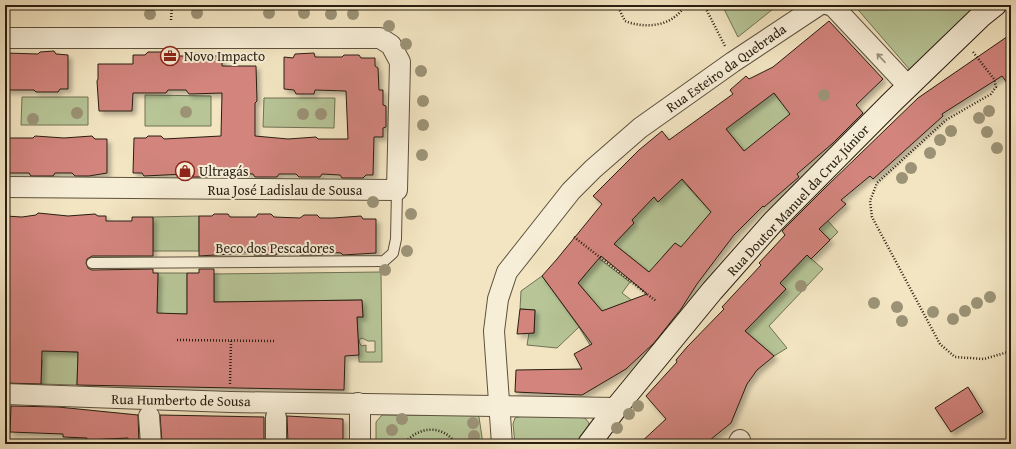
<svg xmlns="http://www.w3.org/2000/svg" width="1016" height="449" font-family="'Gentium Book Plus',serif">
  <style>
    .green { fill: #b7c597; stroke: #707254; fill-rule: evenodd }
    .building { fill: #d2847d; stroke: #291e11; fill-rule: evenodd; filter: url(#shadow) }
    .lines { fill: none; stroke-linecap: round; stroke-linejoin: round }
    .lane-casing { stroke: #5c503d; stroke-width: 12 }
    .street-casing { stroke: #5c503d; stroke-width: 22 }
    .secondary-casing { stroke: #291e11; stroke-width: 24 }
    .path { stroke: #291e11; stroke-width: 2.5; stroke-dasharray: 1 2; stroke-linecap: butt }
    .lane { stroke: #f7eed7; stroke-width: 10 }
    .street { stroke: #f7eed7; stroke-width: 20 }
    .secondary { stroke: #f7eed7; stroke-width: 22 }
    .tree { fill: #9c9377 }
    .oneway { stroke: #9a907e }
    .labels { text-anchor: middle; stroke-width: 4; stroke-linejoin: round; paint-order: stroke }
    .poi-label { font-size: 14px; fill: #291e11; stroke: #f7eed7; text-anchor: start }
    .street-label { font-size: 14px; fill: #291e11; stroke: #f7eed7 }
  </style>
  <defs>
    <filter id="shadow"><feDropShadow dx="3.5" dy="3.5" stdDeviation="2" flood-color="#0004"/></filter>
  </defs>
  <rect width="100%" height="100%" fill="#f3e5c2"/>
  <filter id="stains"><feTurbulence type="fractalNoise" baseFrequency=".005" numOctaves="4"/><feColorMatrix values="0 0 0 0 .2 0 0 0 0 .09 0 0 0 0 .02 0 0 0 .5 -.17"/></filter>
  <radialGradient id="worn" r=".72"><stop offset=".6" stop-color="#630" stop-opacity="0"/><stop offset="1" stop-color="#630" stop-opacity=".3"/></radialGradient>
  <g class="green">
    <path d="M722 5H778L738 37Z"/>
    <path d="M854 5H982L910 70Z"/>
    <path d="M771 90 783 104 805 105 764 135 747 155 720 121Z"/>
    <path d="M145 95 211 96V126H145Z"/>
    <path d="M22 97H88V125H21Z"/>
    <path d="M264 98H335L334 128 263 127Z"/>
    <path d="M639 150 660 172 668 165 712 213 682 248 675 243 663 256 668 287 614 244 634 223 630 219 639 212 654 197 658 202 670 190 635 154Z"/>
    <path d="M199 216V251H153V217Z"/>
    <path d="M827 220 838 232 830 240 819 229Z"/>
    <path d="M568 246 588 263 589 251 630 282 622 293 634 302 619 305 603 311 600 352 590 345 579 327 557 348 527 345 529 333H534L535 310 520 309 521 291 542 276 579 327 602 311 578 283 586 274 563 252Z"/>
    <path d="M807 255 823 269 769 326 787 348 774 356 745 331 739 338 730 334 760 316 786 289 780 283Z"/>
    <path d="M381 272 382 362H359L357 317H363L362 300 214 302V274ZM362 338 368 341H375V352H366V345L362 346 360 344 359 340Z"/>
    <path d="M158 273H187V314H173L156 334Z"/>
    <path d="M26 350 78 352 77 385 41 384 42 360 26 359Z"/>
    <path d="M382 415H478L479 417 483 444H376V422Z"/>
    <path d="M522 416 578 417 585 418 589 423 588 429 575 444H515L513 424 515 418Z"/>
  </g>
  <g class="building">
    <path d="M829 21 883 79 856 105 863 113 833 143 797 174 799 177 764 207 763 206 734 235 697 284 681 309 654 343 626 369 582 395 515 392 516 370 582 369 574 354 592 344 542 276 557 259 602 204 593 196 639 150 662 131 669 140 733 94 730 90 746 76 749 79 773 67ZM774 93 790 114 744 151 726 129ZM682 179 711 212 681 247 675 243 649 272 614 244 634 223 632 220 654 197 658 202ZM601 256 623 274 647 294 602 311 578 283Z"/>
    <path d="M1011 34V88L1002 76 942 114 943 116 873 179 870 176 841 200 846 204 819 229 830 240 811 259 807 255 780 283 786 289 745 331 774 356 757 370 747 384 731 423 705 444H639L666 419 646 396 677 362 676 360 687 347 724 309 722 307 761 265 759 263 785 235 782 231 827 186 918 98Z"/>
    <path d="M54 51 56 54 68 55V89H60L58 92H36L34 90H5V53L38 54 40 52Z"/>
    <path d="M148 52H161L164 56H190L192 53H206L209 56H222V66H256L257 101 255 103V136L288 139 316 137 318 139H348L346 91 315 90 314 94H296L294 90 284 89V57L293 58 295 54 314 53 315 57H342L344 55H359L361 58H375V66L378 68 379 90H383V105L386 106V127L383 128V137H374L373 175H366L363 178H342L340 175 322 174 320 177H299L296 174H279L277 177H255L253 174 219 172V174H212L209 177H188L185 174 144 176 142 173H133L134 138H146L148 136H161L164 139 221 136 222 93 189 94 186 90H168L166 93H133L132 111H99L97 81 98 79V64H133V55H145Z"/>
    <path d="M35 136 64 138 92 136 95 139H107V173L89 176H75L72 173H55L53 176H31L29 173H5V138H33Z"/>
    <path d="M38 213 68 216 95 214 98 216H106V221H132V217H153V256H92L87 259 86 263 88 268 92 270 153 269V273H158L157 313 187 314V273H199V269H214V302L362 300 363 317H357L359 355 345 356 344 390 77 385 78 352 42 351 41 384 5 383V216L22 217 36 215Z"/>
    <path d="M214 214H228L230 217H256L258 214H271L274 217 300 218 304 215H317L320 218H333L361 216 363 219H376V253L343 255 341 253 324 252 322 255H300L298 252H278L276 255H254L252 252H234L232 254 199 256V216H212Z"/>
    <path d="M520 309 535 310 534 333 517 334Z"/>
    <path d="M968 387 983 412 951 432 935 408Z"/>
    <path d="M11 406 58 407 138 415 139 444H129L128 438 87 440V438L63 437V434L10 432Z"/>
    <path d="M160 415 264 417V444L162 443Z"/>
    <path d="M287 416 343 419V441H331V444H288Z"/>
  </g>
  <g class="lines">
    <defs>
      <path id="lane" d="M92 263 384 261 393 253 396 239 397 190"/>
      <g id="street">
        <path d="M829 5H832L908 86"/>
        <path d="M5 38H380L391 45 400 62 397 190 5 187"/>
        <path d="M5 394 230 402 616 408"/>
        <path d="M358 403 360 411V444"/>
        <path d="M149 416 151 444"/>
        <path d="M276 444V417"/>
        <path d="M502 444 494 331 498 299 507 272 571 191 593 169 640 128 733 62 819 5"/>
        <path d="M738 444 740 440"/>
      </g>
      <path id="secondary" d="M589 444 616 408 712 291 773 222 892 102 980 17 995 5"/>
    </defs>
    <use href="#lane" class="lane-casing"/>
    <use href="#street" class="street-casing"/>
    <use href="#secondary" class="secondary-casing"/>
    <g class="path">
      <path d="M617 5 625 21C645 29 673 27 685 5"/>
      <path d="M704 5 725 46"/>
      <path d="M171 20 172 5"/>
      <path d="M973 52 994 79 996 87 991 94 946 120 877 183 870 201 872 217 940 344 955 357 984 359 1008 352 1011 354"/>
      <path d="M574 237 656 301"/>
      <path d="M177 340 275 341"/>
      <path d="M230 384 231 341"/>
      <path d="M404 444C418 426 443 424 456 444"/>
    </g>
    <use href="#lane" class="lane"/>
    <use href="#street" class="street"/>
    <use href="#secondary" class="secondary"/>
  </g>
  <g class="tree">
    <circle cx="197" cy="13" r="6"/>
    <circle cx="269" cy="13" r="6"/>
    <circle cx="304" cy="13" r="6"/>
    <circle cx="150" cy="14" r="6"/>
    <circle cx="331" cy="14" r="6"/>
    <circle cx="353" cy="14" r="6"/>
    <circle cx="389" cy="26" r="6"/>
    <circle cx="406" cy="44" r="6"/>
    <circle cx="421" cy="71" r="6"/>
    <circle cx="824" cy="95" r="6"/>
    <circle cx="423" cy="101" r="6"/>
    <circle cx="989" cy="111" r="6"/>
    <circle cx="186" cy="112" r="6"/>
    <circle cx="77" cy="113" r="6"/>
    <circle cx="303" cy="114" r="6"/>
    <circle cx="321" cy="114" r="6"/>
    <circle cx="979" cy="118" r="6"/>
    <circle cx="33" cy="119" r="6"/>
    <circle cx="423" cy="125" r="6"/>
    <circle cx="951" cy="131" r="6"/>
    <circle cx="987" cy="132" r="6"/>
    <circle cx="940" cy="140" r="6"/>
    <circle cx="997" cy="148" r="6"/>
    <circle cx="930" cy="153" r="6"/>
    <circle cx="422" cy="155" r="6"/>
    <circle cx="911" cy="168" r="6"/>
    <circle cx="902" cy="178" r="6"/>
    <circle cx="373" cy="202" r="6"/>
    <circle cx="411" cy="214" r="6"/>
    <circle cx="407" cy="251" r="6"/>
    <circle cx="385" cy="270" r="6"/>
    <circle cx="801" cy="286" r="6"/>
    <circle cx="990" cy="297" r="6"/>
    <circle cx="874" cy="303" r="6"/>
    <circle cx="977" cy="303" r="6"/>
    <circle cx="897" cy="307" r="6"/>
    <circle cx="965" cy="311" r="6"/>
    <circle cx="933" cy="312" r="6"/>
    <circle cx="953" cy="319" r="6"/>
    <circle cx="902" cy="321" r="6"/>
    <circle cx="638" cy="406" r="6"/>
    <circle cx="629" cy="414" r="6"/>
    <circle cx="402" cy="419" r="6"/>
    <circle cx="473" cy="423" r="6"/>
    <circle cx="617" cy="428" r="6"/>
    <circle cx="392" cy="430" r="6"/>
    <circle cx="474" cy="436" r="6"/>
  </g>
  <defs><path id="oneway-shaft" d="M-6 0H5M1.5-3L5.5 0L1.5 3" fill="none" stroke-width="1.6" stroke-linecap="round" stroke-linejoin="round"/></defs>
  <use class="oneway" href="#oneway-shaft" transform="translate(881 58) rotate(-133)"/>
  <defs>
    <symbol id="office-ring" viewBox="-11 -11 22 22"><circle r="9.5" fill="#f7eed7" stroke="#8f2418" stroke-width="1.5"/><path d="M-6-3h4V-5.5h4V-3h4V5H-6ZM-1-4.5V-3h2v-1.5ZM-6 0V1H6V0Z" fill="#8f2418"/></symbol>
    <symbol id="shop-ring" viewBox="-11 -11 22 22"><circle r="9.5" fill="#f7eed7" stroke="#8f2418" stroke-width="1.5"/><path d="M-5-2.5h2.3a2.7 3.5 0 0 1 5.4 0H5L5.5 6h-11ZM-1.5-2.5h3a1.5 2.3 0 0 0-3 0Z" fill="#8f2418"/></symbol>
  </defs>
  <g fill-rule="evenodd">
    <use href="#office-ring" x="159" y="45" width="22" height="22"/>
    <use href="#shop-ring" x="174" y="160" width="22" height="22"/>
  </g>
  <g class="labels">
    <g class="poi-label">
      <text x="184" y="61">Novo Impacto</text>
      <text x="199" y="176">Ultragás</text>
    </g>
    <g class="street-label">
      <text transform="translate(726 68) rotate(-35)" y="5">Rua Esteiro da Quebrada</text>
      <text x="285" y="195">Rua José Ladislau de Sousa</text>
      <text transform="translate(798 200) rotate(-47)" y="5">Rua Doutor Manuel da Cruz Júnior</text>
      <text x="275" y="253">Beco dos Pescadores</text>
      <text transform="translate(181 400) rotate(1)" y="5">Rua Humberto de Sousa</text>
    </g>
  </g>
  <rect width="1016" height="449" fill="none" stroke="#f3e5c2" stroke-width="20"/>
  <rect x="6" y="6" width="1004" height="437" fill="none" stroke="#291e11" stroke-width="2"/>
  <rect x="10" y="10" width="996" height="429" fill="none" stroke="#291e11"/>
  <rect width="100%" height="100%" filter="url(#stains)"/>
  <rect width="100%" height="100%" fill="url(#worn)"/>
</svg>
